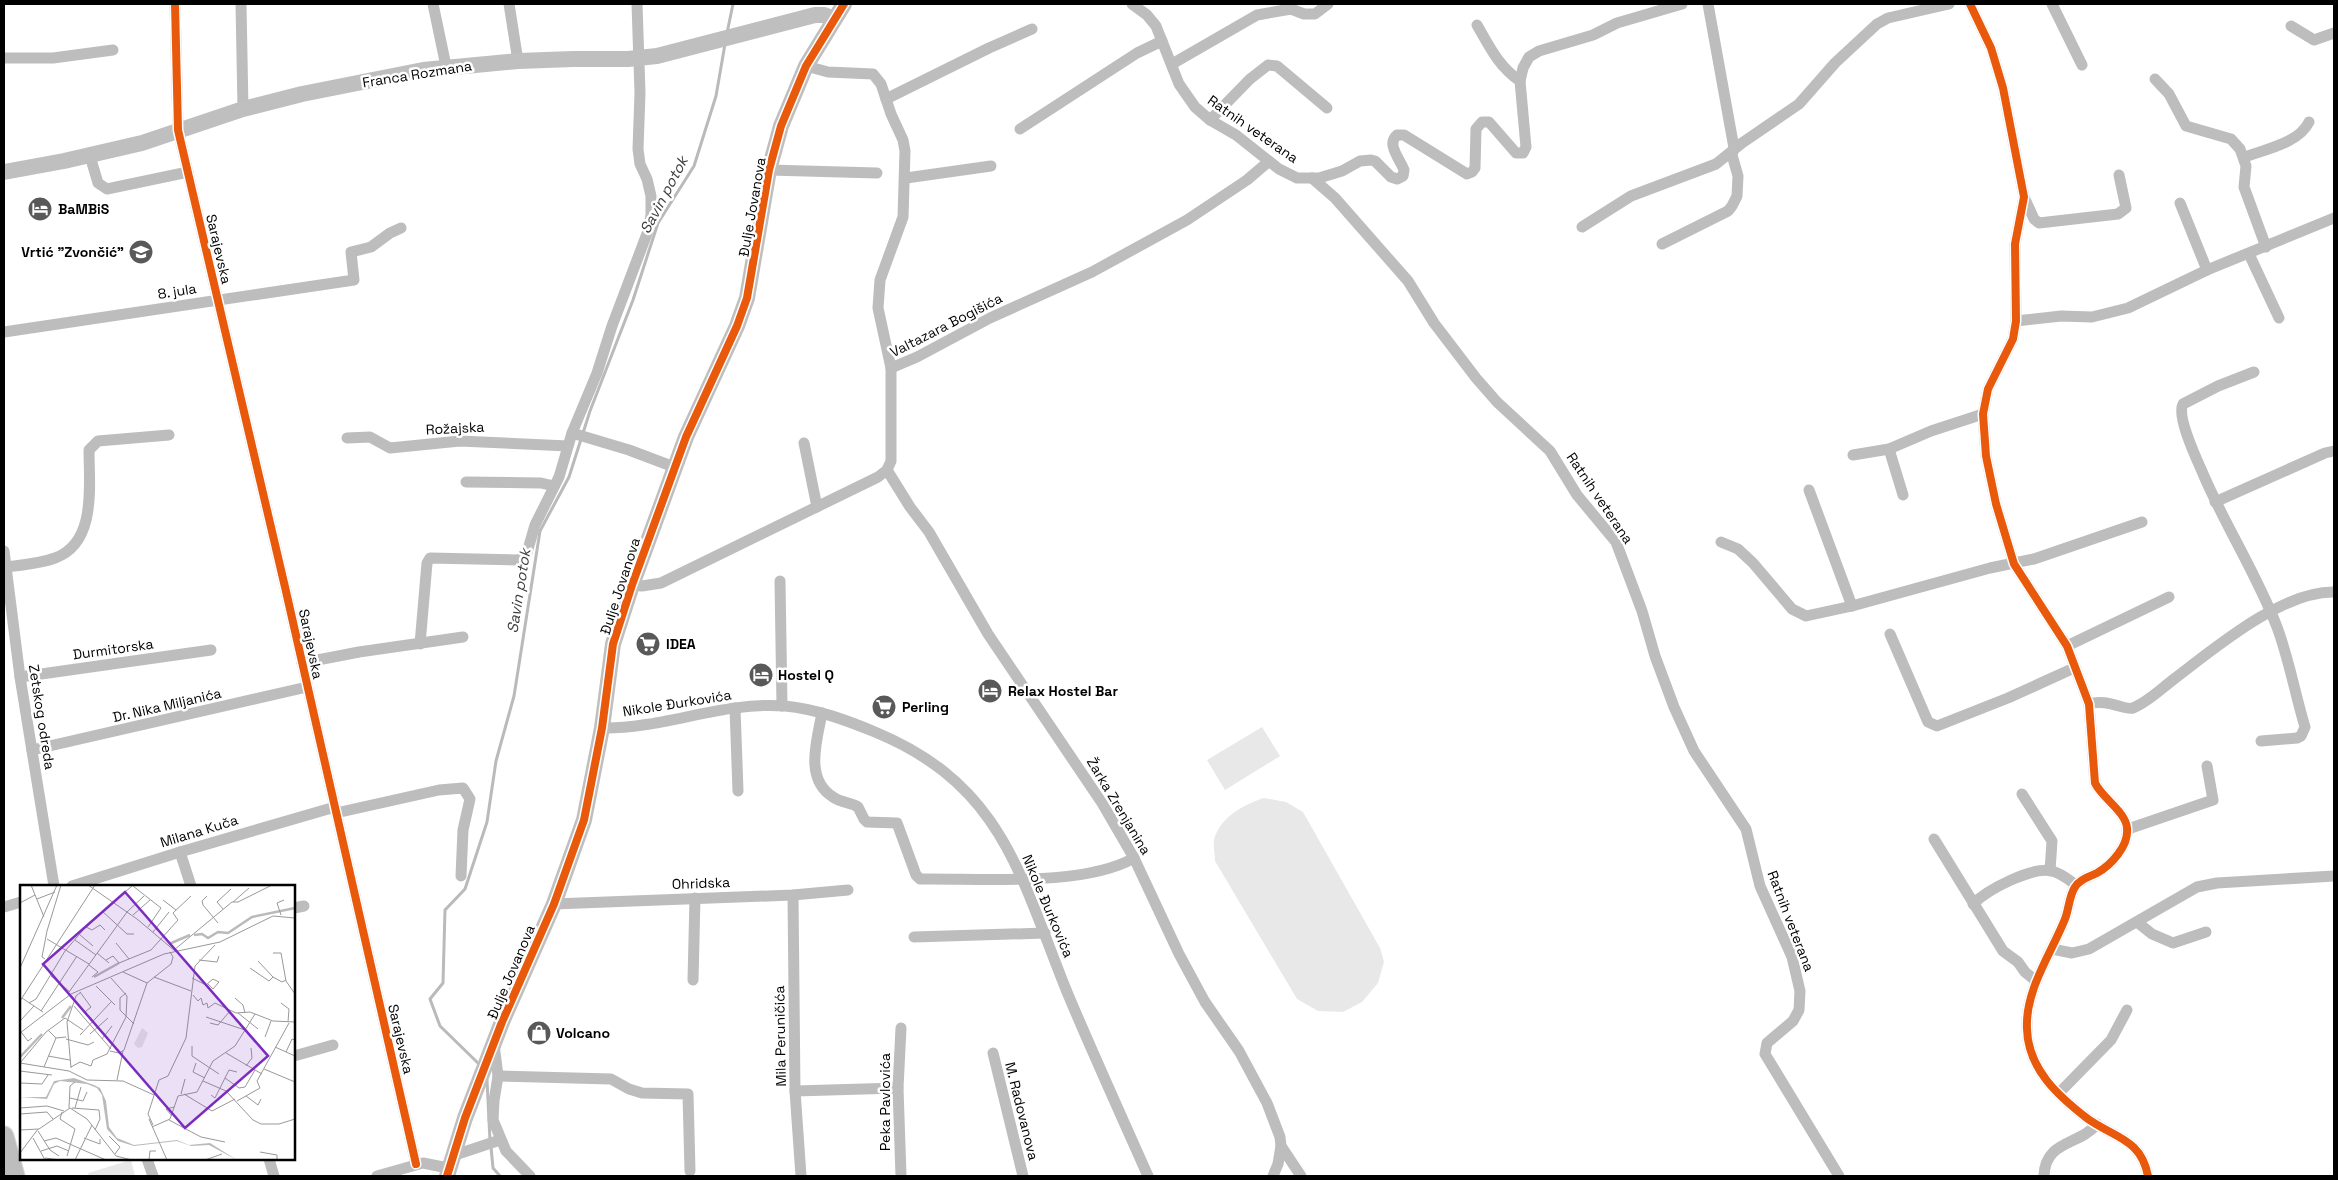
<svg xmlns="http://www.w3.org/2000/svg" width="2338" height="1180" font-family="'Space Grotesk',sans-serif">
  <style>
    .green { fill: #e8e8e8 }
    .lines { fill: none; stroke-linecap: round; stroke-linejoin: round }
    .stream { stroke: #bababa; stroke-width: 3 }
    .primary-casing { stroke: #dbdbdb; stroke-width: 21 }
    .street { stroke: #bdbdbd; stroke-width: 11 }
    .secondary { stroke: #bfbfbf; stroke-width: 16 }
    .primary { stroke: #bdbdbd; stroke-width: 19 }
    .cycleway-casing { stroke: #fff; stroke-width: 11 }
    .cycleway { stroke: #e8590c; stroke-width: 8 }
    .labels { text-anchor: middle; stroke-width: 5; stroke-linejoin: round; paint-order: stroke }
    .street-label { font-size: 14px; fill: #000; stroke: #fff }
    .poi-label { font-size: 14px; font-weight: bold; fill: #000; stroke: #fff; text-anchor: start }
    .water-label { font-size: 15px; font-style: italic; fill: #3d3d3d; stroke: #fff }
    .inset-river { fill: none; stroke: #bababa; stroke-width: 2.5 }
    .inset-road { fill: none; stroke: #999; stroke-width: 1 }
    .view { fill: #7b2cbf; fill-opacity: 0.15; stroke: #7b2cbf; stroke-width: 2.5 }
    .inset-edge { fill: none; stroke: #000; stroke-width: 2.5 }
  </style>
  <rect width="100%" height="100%" fill="#fff"/>
  <g class="green">
    <path d="M1262 727 1280 756 1225 790 1207 760Z"/>
    <path d="M1264 798 1286 802 1303 812 1380 948 1384 962 1378 983 1362 1002 1343 1012 1318 1011 1297 999 1215 861C1215 855 1213 846 1214 840 1220 817 1243 805 1264 798Z"/>
    <path d="M131 1160 135 1176H89L88 1173Z"/>
  </g>
  <g class="lines">
    <g class="stream">
      <path d="M727 33 733 4"/>
      <path d="M480 1065 440 1026 430 999 443 983 445 910 465 889 487 822 496 761 514 696 540 531 569 477 590 411 633 300 658 223 694 166 716 96 725 44"/>
      <path d="M487 1080 490 1141"/>
      <path d="M491 1147 493 1168 500 1176"/>
    </g>
    <defs>
      <path id="primary" d="M4 1136 15 1176"/>
    </defs>
    <use href="#primary" class="primary-casing"/>
    <g class="street">
      <path d="M175 4 178 130 285 587 416 1164"/>
      <path d="M241 4 243 109"/>
      <path d="M433 4 446 66"/>
      <path d="M509 4 518 61"/>
      <path d="M1132 4 1147 15 1156 26 1179 84 1195 107 1210 120 1236 135 1279 169 1297 178H1319L1342 171 1360 161 1371 160 1375 161 1391 177 1397 179 1403 176 1404 170C1400 159 1386 144 1397 135H1404L1467 174 1472 172 1475 168 1476 129 1482 122H1489L1516 153H1523L1526 147 1520 81 1523 68 1529 57 1539 51 1593 35 1617 23 1682 4"/>
      <path d="M1970 4 1991 48 2003 88 2024 197 2015 244 2016 321 2013 339 1988 389 1983 414 1986 456 1996 504 2014 564 2067 646 2089 704 2095 783C2102 798 2126 812 2127 828 2129 846 2111 865 2097 873 2089 877 2080 879 2075 887 2069 896 2069 909 2065 919 2051 954 2025 990 2027 1029 2028 1069 2058 1096 2088 1119 2115 1138 2141 1139 2148 1176"/>
      <path d="M2052 4 2082 65"/>
      <path d="M1477 25C1489 46 1499 67 1520 81"/>
      <path d="M2291 26 2314 40 2334 33"/>
      <path d="M4 58H53L113 50"/>
      <path d="M1172 64 1257 15 1291 9 1304 14H1315L1328 4"/>
      <path d="M2155 79 2169 94 2186 126 2231 139 2240 149 2246 166 2244 187 2266 247"/>
      <path d="M886 99 989 48 1032 29"/>
      <path d="M1210 120 1250 79 1268 65 1277 66 1327 108"/>
      <path d="M1020 129 1137 53 1162 41"/>
      <path d="M90 156 98 183 107 189 188 172"/>
      <path d="M2245 157C2266 149 2299 143 2309 122"/>
      <path d="M769 170 877 173"/>
      <path d="M906 178 991 166"/>
      <path d="M1312 178 1335 198 1408 281 1434 323 1476 378 1497 402 1550 451 1577 495 1616 542 1642 611 1655 656 1674 707 1694 751 1746 829 1760 886 1792 957 1800 991 1799 1010 1793 1021 1767 1043 1765 1054 1839 1176"/>
      <path d="M2024 197 2034 219 2039 223 2118 214 2126 208 2119 175"/>
      <path d="M2180 203 2207 270"/>
      <path d="M1582 227 1631 196 1716 164 1742 143 1799 104 1835 63 1877 24 1888 18 1949 4"/>
      <path d="M1662 244 1728 211 1732 206 1737 196 1738 176 1732 155 1734 148 1708 4"/>
      <path d="M2249 254 2279 318"/>
      <path d="M2016 321 2061 316 2092 317 2128 308 2207 270 2334 218"/>
      <path d="M4 332 354 280 351 252 371 247 390 233 401 228"/>
      <path d="M891 368 917 357 990 318 1092 272 1187 220 1247 180 1268 162"/>
      <path d="M2254 372 2218 386 2183 404C2176 417 2198 462 2204 476 2226 527 2257 575 2277 627 2289 659 2295 694 2305 727L2301 736 2297 738 2261 741"/>
      <path d="M572 433 629 450 674 467"/>
      <path d="M347 438 370 437 390 448 460 441 568 446"/>
      <path d="M804 443 817 507"/>
      <path d="M1889 449 1903 495"/>
      <path d="M1853 455 1889 449 1931 431 1983 414"/>
      <path d="M887 470 910 507 929 532 988 634 1102 803 1134 858 1179 954 1205 1002 1239 1051 1267 1103 1280 1137 1281 1146 1278 1164 1273 1176"/>
      <path d="M466 482 541 483 554 486"/>
      <path d="M1809 490 1852 606"/>
      <path d="M2215 502 2325 453 2334 451"/>
      <path d="M1721 542 1738 549 1753 563 1792 609 1806 616 1852 606 1990 568 2034 559 2142 522"/>
      <path d="M4 551 20 677 54 886"/>
      <path d="M5 567C21 565 39 564 55 558 97 543 89 485 89 450L98 441 169 435"/>
      <path d="M780 581 782 706"/>
      <path d="M632 585 642 586 661 583 878 477 887 470 891 461V368L878 308 880 280 903 217 905 151 903 140 891 114 881 84 873 74 828 72 806 66"/>
      <path d="M1890 634 1928 722 1937 726 2008 698 2074 668"/>
      <path d="M420 644 427 563 430 558 518 560 526 556 535 525 559 477 572 433 597 373 612 326 648 231 651 215V196L647 179 640 164 638 149 640 93 637 4"/>
      <path d="M2067 646 2169 597"/>
      <path d="M302 663 359 652 463 637"/>
      <path d="M20 677 211 650"/>
      <path d="M2089 704C2107 698 2125 711 2133 708 2148 702 2162 688 2174 679 2215 648 2282 591 2334 592"/>
      <path d="M735 708 738 791"/>
      <path d="M822 713C817 740 804 779 833 797 841 803 851 802 858 807L864 819 867 822 897 823 916 875 920 879C981 878 1083 887 1134 858"/>
      <path d="M602 728C663 729 723 701 785 706 816 709 846 720 875 732 1003 785 1020 876 1067 992 1093 1054 1121 1115 1148 1176"/>
      <path d="M32 750 307 687"/>
      <path d="M2022 794 2052 841 2050 871"/>
      <path d="M336 813 439 790 463 788 470 799 463 830 461 876"/>
      <path d="M2128 829 2213 800 2207 766"/>
      <path d="M1934 839 2003 951 2018 962 2025 972 2036 981"/>
      <path d="M180 852 191 886"/>
      <path d="M72 886 180 852 335 807"/>
      <path d="M793 895 795 1091 801 1176"/>
      <path d="M554 904 793 895 848 890"/>
      <path d="M1973 904C1987 890 2032 866 2052 871 2061 873 2069 880 2076 885"/>
      <path d="M4 907 21 902"/>
      <path d="M294 908 304 906"/>
      <path d="M2137 922 2152 934 2173 943 2206 932"/>
      <path d="M914 937 1045 933"/>
      <path d="M2052 949 2072 953 2089 949 2197 887 2217 883 2334 876"/>
      <path d="M693 980 695 898"/>
      <path d="M901 1028 898 1088 901 1176"/>
      <path d="M494 1044 498 1076 494 1101 493 1120 506 1151 530 1176"/>
      <path d="M993 1053 1023 1176"/>
      <path d="M294 1056 333 1045"/>
      <path d="M498 1076 611 1079 629 1089 642 1093 688 1094 690 1171"/>
      <path d="M795 1091 898 1088"/>
      <path d="M2059 1093 2111 1040 2127 1010"/>
      <path d="M1281 1146 1301 1176"/>
      <path d="M452 1156 500 1140"/>
      <path d="M147 1159 153 1176"/>
      <path d="M269 1159 274 1176"/>
      <path d="M377 1176 423 1163 448 1168"/>
      <path d="M2044 1176C2045 1140 2079 1146 2097 1124"/>
    </g>
    <g class="secondary">
      <path d="M4 172 64 161 142 143 243 109 302 94 423 70 518 61 573 59H628L657 56 815 15H824L834 19"/>
      <path d="M447 1176 465 1118 502 1022 554 904 584 820 602 728 613 644 632 585 686 437 737 326 747 298 769 170 781 126 806 66 844 4"/>
    </g>
    <use href="#primary" class="primary"/>
    <defs>
      <g id="cycleway">
        <path d="M175 4 178 130 285 587 416 1164"/>
        <path d="M1970 4 1991 48 2003 88 2024 197 2015 244 2016 321 2013 339 1988 389 1983 414 1986 456 1996 504 2014 564 2067 646 2089 704 2095 783C2102 798 2126 812 2127 828 2129 846 2111 865 2097 873 2089 877 2080 879 2075 887 2069 896 2069 909 2065 919 2051 954 2025 990 2027 1029 2028 1069 2058 1096 2088 1119 2115 1138 2141 1139 2148 1176"/>
        <path d="M447 1176 465 1118 502 1022 554 904 584 820 602 728 613 644 632 585 686 437 737 326 747 298 769 170 781 126 806 66 844 4"/>
      </g>
    </defs>
    <use href="#cycleway" class="cycleway-casing"/>
    <use href="#cycleway" class="cycleway"/>
  </g>
  <defs>
    <symbol id="hotel-disc" viewBox="-11 -11 22 22"><circle r="9.5" fill="#595959" stroke="#fff"/><path d="M-6-4.5h1.5V1H6V5H4.5V3h-9V5H-6ZM-4 0a1.8 1.8 0 1 1 3.6 0ZM.5 0V-2.5h3Q6-2.5 6 0Z" fill="#fff"/></symbol>
    <symbol id="school-disc" viewBox="-11 -11 22 22"><circle r="9.5" fill="#595959" stroke="#fff"/><path d="M0-5L7-2L0 1L-7-2ZM-4 1L0 2.5L4 1V4Q0 6-4 4Z" fill="#fff"/></symbol>
    <symbol id="supermarket-disc" viewBox="-11 -11 22 22"><circle r="9.5" fill="#595959" stroke="#fff"/><path d="M-6-5.5h2.5l.6 2H6L4.5 2H-2.5L-4.4-4H-6ZM-1.5 3.2a1.3 1.3 0 1 0 .1 0ZM3 3.2a1.3 1.3 0 1 0 .1 0Z" fill="#fff"/></symbol>
    <symbol id="shop-disc" viewBox="-11 -11 22 22"><circle r="9.5" fill="#595959" stroke="#fff"/><path d="M-5-2.5h2.3a2.7 3.5 0 0 1 5.4 0H5L5.5 6h-11ZM-1.5-2.5h3a1.5 2.3 0 0 0-3 0Z" fill="#fff"/></symbol>
  </defs>
  <g fill-rule="evenodd">
    <use href="#hotel-disc" x="26" y="195" width="28" height="28"/>
    <use href="#school-disc" x="127" y="238" width="28" height="28"/>
    <use href="#supermarket-disc" x="634" y="630" width="28" height="28"/>
    <use href="#hotel-disc" x="747" y="661" width="28" height="28"/>
    <use href="#hotel-disc" x="976" y="677" width="28" height="28"/>
    <use href="#supermarket-disc" x="870" y="693" width="28" height="28"/>
    <use href="#shop-disc" x="525" y="1019" width="28" height="28"/>
  </g>
  <g class="labels">
    <g class="street-label">
      <text transform="translate(417 74) rotate(-9)" y="5">Franca Rozmana</text>
      <text transform="translate(1253 129) rotate(35)" y="5">Ratnih veterana</text>
      <text transform="translate(752 207) rotate(-80)" y="5">Đulje Jovanova</text>
      <text transform="translate(219 249) rotate(77)" y="5">Sarajevska</text>
      <text transform="translate(177 291) rotate(-9)" y="5">8. jula</text>
      <text transform="translate(946 325) rotate(-27)" y="5">Valtazara Bogišića</text>
      <text transform="translate(455 428) rotate(-3)" y="5">Rožajska</text>
      <text transform="translate(1600 498) rotate(56)" y="5">Ratnih veterana</text>
      <text transform="translate(620 586) rotate(-72)" y="5">Đulje Jovanova</text>
      <text transform="translate(311 644) rotate(78)" y="5">Sarajevska</text>
      <text transform="translate(113 649) rotate(-8)" y="5">Durmitorska</text>
      <text transform="translate(677 703) rotate(-9)" y="5">Nikole Đurkovića</text>
      <text transform="translate(167 705) rotate(-13)" y="5">Dr. Nika Miljanića</text>
      <text transform="translate(42 717) rotate(81)" y="5">Zetskog odreda</text>
      <text transform="translate(1119 806) rotate(59)" y="5">Žarka Zrenjanina</text>
      <text transform="translate(199 831) rotate(-17)" y="5">Milana Kuča</text>
      <text transform="translate(701 883) rotate(-2)" y="5">Ohridska</text>
      <text transform="translate(1048 906) rotate(67)" y="5">Nikole Đurkovića</text>
      <text transform="translate(1791 921) rotate(69)" y="5">Ratnih veterana</text>
      <text transform="translate(511 972) rotate(-67)" y="5">Đulje Jovanova</text>
      <text transform="translate(780 1036) rotate(-91)" y="5">Mila Peruničića</text>
      <text transform="translate(401 1039) rotate(77)" y="5">Sarajevska</text>
      <text transform="translate(885 1102) rotate(-90)" y="5">Peka Pavlovića</text>
      <text transform="translate(1022 1111) rotate(76)" y="5">M. Radovanova</text>
    </g>
    <g class="poi-label">
      <text x="58" y="214">BaMBiS</text>
      <text x="124" y="257" text-anchor="end">Vrtić "Zvončić"</text>
      <text x="666" y="649">IDEA</text>
      <text x="778" y="680">Hostel Q</text>
      <text x="1008" y="696">Relax Hostel Bar</text>
      <text x="902" y="712">Perling</text>
      <text x="556" y="1038">Volcano</text>
    </g>
    <g class="water-label">
      <text transform="translate(664 195) rotate(-62)" y="5">Savin potok</text>
      <text transform="translate(519 591) rotate(-81)" y="5">Savin potok</text>
    </g>
  </g>
  <g transform="translate(20 885)">
    <rect width="275" height="275" fill="#fff"/>
    <path d="M122 143 128 148 122 162 118 163 114 159Z" fill="#e8e8e8"/>
    <path d="M54 193 74 200 80 203 86 216 89 242 97 253 114 260 157 255 169 260 190 258 217 275 189 260 171 261 157 256 114 261 98 256 87 244 82 210 77 203 67 199 40 196 34 199 27 214 0 212H26L34 196Z" fill="#bababa"/>
    <path class="inset-river" d="M174 50 182 49 188 53 198 47 208 48 232 32 275 23M149 59 170 50M74 92 99 78M42 133 51 121M0 172 22 149"/>
    <path class="inset-road" d="M11 0 24 32M68 0 117 34 155 66M113 1 141 23 128 42M187 11 182 16 183 20 198 38M17 14 35 7M143 15 156 25M213 17 229 3M0 18 15 10M203 24 197 17 211 4M82 26 107 49H114M113 30 130 15M261 30 257 18 264 15M66 42 72 45 80 40 85 45M133 47 149 27M59 49 73 61M27 54 69 79M55 55 76 70M96 58 109 74M154 65 212 17H218L252 0M77 68 89 78M253 68H261L266 96 275 109M25 74 22 72 27 46 41 0M86 75 93 71 99 78 131 65 158 35 153 28 171 11M179 75 197 77 199 71M238 76 253 92 262 97 266 95M69 80 78 87 72 92M0 83 37 0M230 83 249 96 253 92M103 87 127 98M31 91 50 107M134 92 171 106M172 93 186 100 193 94 199 97 193 104 188 99M127 98 151 79 153 72 150 67M76 101 95 120M49 107 107 27 124 11M60 107 71 122 65 127M106 108 100 113V125L114 139M173 110 178 116 181 113 183 120 187 118 188 123 195 118 216 128 230 127 253 136 275 137M2 113 23 127M215 113 223 120 225 128M0 116 75 0M9 118 16 114 45 66 64 44 113 0M261 118 269 124 268 137M54 121 91 164M21 126 57 71M218 128 238 144M186 132 225 145M0 136 14 121M190 138 198 140 210 126M28 145 36 153 46 152M1 147 8 156 12 153M0 148 51 109 144 69 200 57 253 31 275 33M70 149 88 133M60 150 91 117M245 152 251 136M46 154 68 160 74 157M82 154 92 141M172 161V171L199 189M255 162 275 171M90 166 99 168 104 165 127 98M266 167 272 154 275 155M206 168 242 189M28 171 50 175M0 178 49 186 67 195 103 196 134 210M0 178 26 147 45 133 63 145M176 178 173 187 185 193M226 181 232 173 231 163M24 182 36 153M51 182 60 177 71 181 73 175 87 169 106 132 107 111 91 93M51 183 47 137 56 111 61 107M244 184 275 197M0 186 32 190M205 193 219 203 225 202 235 185M97 195 103 166M183 196 206 206 233 235 241 239H259L275 234M0 198 22 199 28 190M161 209 165 194M164 209 192 226 215 214M191 210 195 213 209 185 217 187M226 211 238 220 241 214M50 213 63 216 67 207M217 216 240 203 237 196 269 138M0 223 27 221 44 226M49 223 50 201 55 197M52 223 79 225 80 234 75 245M55 223 61 202M42 227 40 234 55 244 47 271M0 229 27 227 33 234M152 231 146 224 154 222M129 234 147 275M149 235 181 252 205 257M133 240 128 229 139 195 148 191 166 153 175 81 195 60M132 242 150 234 158 211 177 207 193 176 215 161 235 129M0 245 19 244 50 223 67 234 96 271 112 275M18 246 30 265 39 271M89 251 100 262 95 269M13 253 25 275M64 253 80 259V254M24 256 36 253 86 275M21 266 37 261 49 266M240 267 257 270V275M0 268 18 244M25 273 40 275M55 275 72 240M129 275 130 266H136M185 275 202 269"/>
    <path class="view" d="M105 7 248 171 165 243 23 79Z"/>
    <rect width="275" height="275" class="inset-edge"/>
  </g>
  <rect width="2338" height="1180" fill="none" stroke="#000000" stroke-width="10"/>
</svg>
